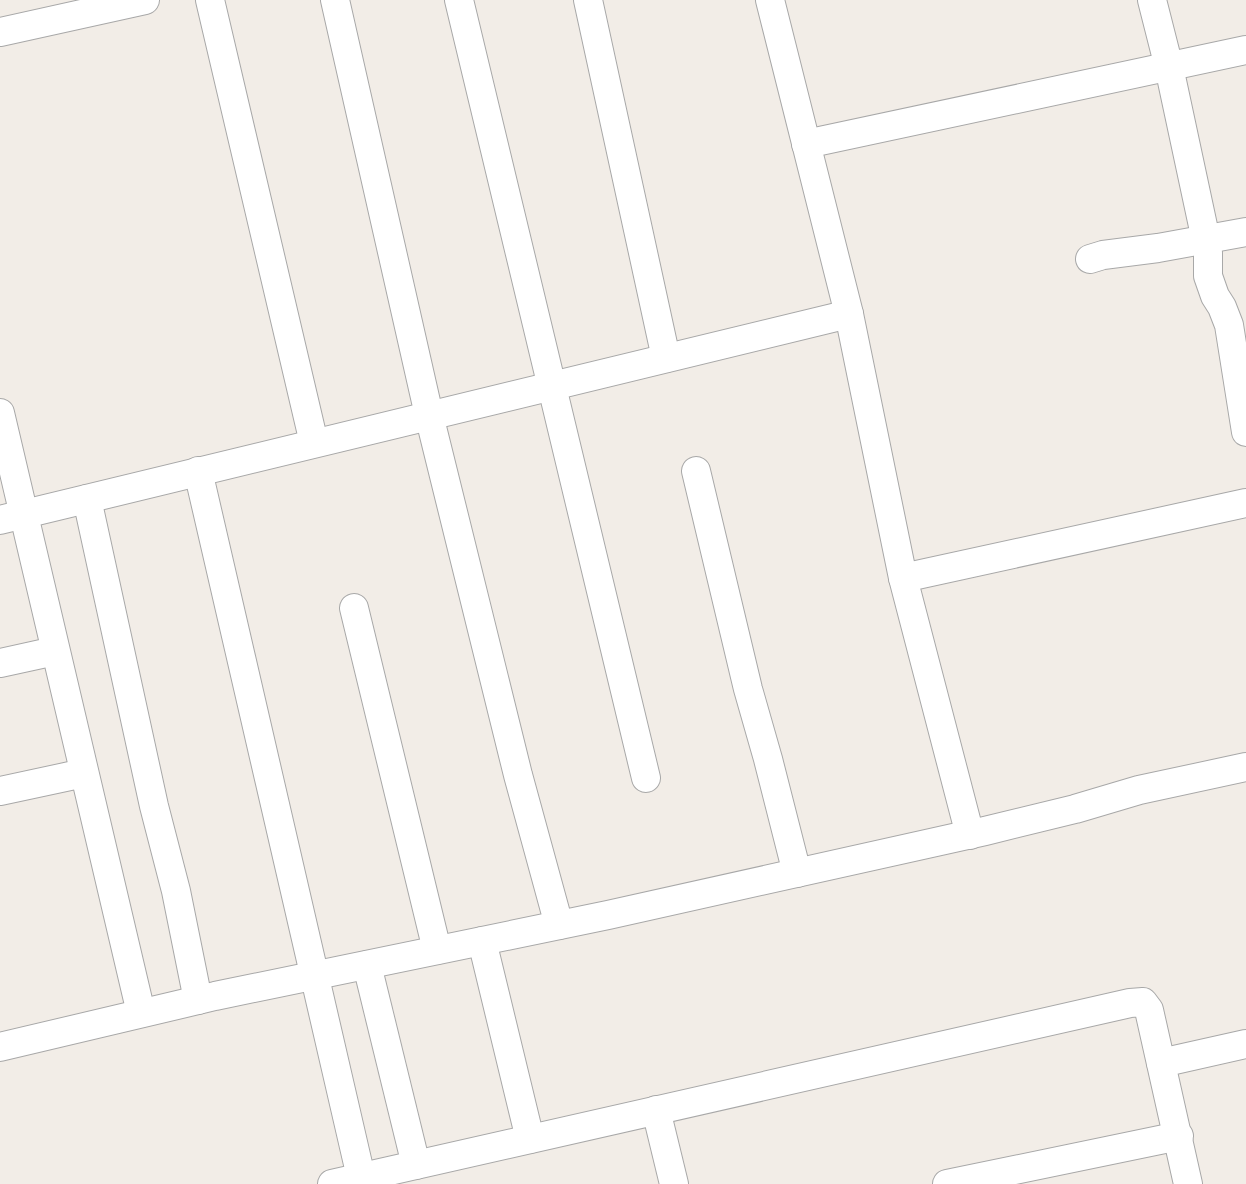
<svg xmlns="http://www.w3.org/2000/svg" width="1246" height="1184" font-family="Commissioner,sans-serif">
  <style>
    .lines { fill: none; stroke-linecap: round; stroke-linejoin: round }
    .minor-casing { stroke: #a8a8a8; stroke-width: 30 }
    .minor { stroke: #fff; stroke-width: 28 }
  </style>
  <rect width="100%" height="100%" fill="#f2ede7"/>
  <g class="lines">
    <defs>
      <g id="minor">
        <path d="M210 0 314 443"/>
        <path d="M335 0 429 415 518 775 559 925"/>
        <path d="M459 0 646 778"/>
        <path d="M588 0 666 358"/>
        <path d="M770 0 849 314 903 578 970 835"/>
        <path d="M1152 0 1169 67 1206 240 1208 253V276L1215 296 1222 307 1229 325 1246 432"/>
        <path d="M0 32 145 0"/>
        <path d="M806 144 1246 50"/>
        <path d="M1090 259 1103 255 1158 248 1246 232"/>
        <path d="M0 413 141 1013"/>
        <path d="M198 471 361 1177"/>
        <path d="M696 471 748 689 768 759 797 873"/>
        <path d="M87 499 154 806 176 891 198 1000"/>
        <path d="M0 520 849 314"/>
        <path d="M903 578 1246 503"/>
        <path d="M354 608 437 950"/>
        <path d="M0 663 55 651"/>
        <path d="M0 791 84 773"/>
        <path d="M482 941 530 1139"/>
        <path d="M367 965 416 1165"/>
        <path d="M0 1047 215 996 608 915 985 831 1075 809 1139 790 1246 767"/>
        <path d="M1161 1063 1246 1044"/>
        <path d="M656 1110 674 1184"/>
        <path d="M332 1184 1130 1003 1143 1002 1149 1010 1188 1184"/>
        <path d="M947 1184 1179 1136"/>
      </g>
    </defs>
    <use href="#minor" class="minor-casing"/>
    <use href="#minor" class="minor"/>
  </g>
</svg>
